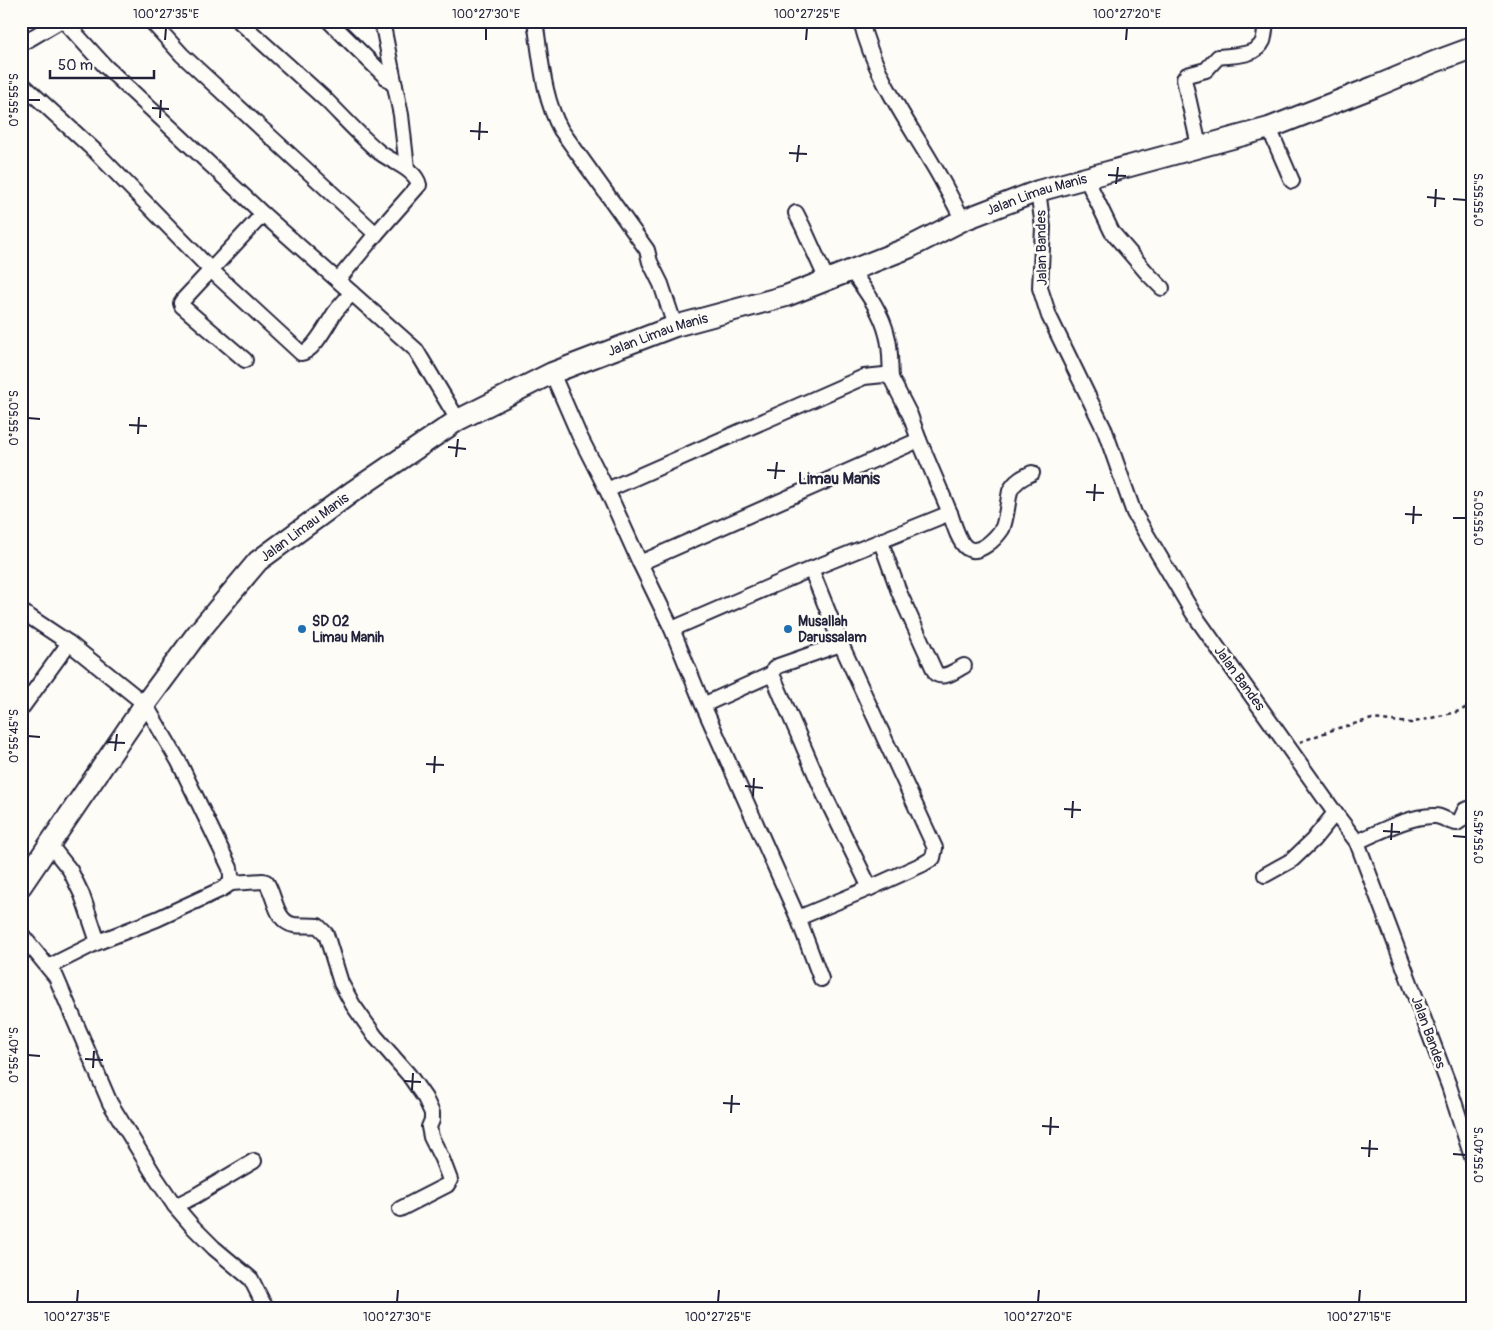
<svg xmlns="http://www.w3.org/2000/svg" width="1493" height="1330" font-family="Pangolin,sans-serif">
  <style>
    .lines { fill: none; stroke-linecap: round; stroke-linejoin: round }
    .street-casing { stroke: #22223b; stroke-width: 18 }
    .secondary-casing { stroke: #22223b; stroke-width: 24 }
    .path { stroke: #22223b; stroke-width: 2.5; stroke-dasharray: 4 4; stroke-linecap: butt }
    .street { stroke: #fdfcf7; stroke-width: 14 }
    .secondary { stroke: #fdfcf7; stroke-width: 20 }
    .ticks { fill: none; stroke: #22223b; stroke-width: 2 }
    .poi-dot { fill: #1f6fb2; stroke: #fdfcf7; stroke-width: 2 }
    .labels { text-anchor: middle; stroke-width: 5; stroke-linejoin: round; paint-order: stroke }
    .street-label { font-size: 14px; fill: #22223b; stroke: #fdfcf7 }
    .poi-label { font-size: 14px; font-weight: bold; fill: #22223b; stroke: #fdfcf7; text-anchor: start }
    .quarter-label { font-size: 16px; font-weight: bold; fill: #22223b; stroke: #fdfcf7 }
    .neatline { fill: none; stroke: #22223b; stroke-width: 2 }
    .ticks-label { font-size: 12px; text-anchor: middle; fill: #22223b }
  </style>
  <rect width="100%" height="100%" fill="#fdfcf7"/>
  <filter id="ink" filterUnits="userSpaceOnUse"><feTurbulence type="fractalNoise" baseFrequency=".02" numOctaves="2"/><feDisplacementMap in="SourceGraphic" scale="10" xChannelSelector="R" yChannelSelector="G"/><feConvolveMatrix kernelMatrix="1 2 1 2 8 2 1 2 1" color-interpolation-filters="sRGB"/></filter>
  <g filter="url(#ink)">
    <g class="lines">
      <defs>
        <g id="street">
          <path d="M64 21 105 66 263 214 416 350 458 420"/>
          <path d="M151 21 182 55 376 234 338 280"/>
          <path d="M239 21C268 48 298 74 327 101 344 118 360 136 379 152 390 161 416 169 419 185L376 234"/>
          <path d="M329 21 395 86 401 115 407 168"/>
          <path d="M382 21 395 86"/>
          <path d="M535 21C541 58 543 98 561 130L647 250 650 262 661 284 675 326"/>
          <path d="M861 21C874 75 906 119 933 165 944 183 953 202 963 220"/>
          <path d="M21 44 60 21"/>
          <path d="M21 83 95 151 211 270 301 353C314 352 328 322 336 311 341 305 346 299 352 293"/>
          <path d="M1269 128 1292 181"/>
          <path d="M1199 146 1184 79 1187 75 1206 70 1218 57C1232 55 1256 57 1263 41 1265 35 1265 28 1266 21"/>
          <path d="M1086 178 1112 232 1148 274 1162 288"/>
          <path d="M1038 191 1043 227 1040 288 1049 316 1105 431 1134 513 1193 613 1335 813 1357 842 1449 1086 1472 1157"/>
          <path d="M796 213 803 227 827 280"/>
          <path d="M851 270C865 290 881 310 887 335 891 348 890 364 891 378"/>
          <path d="M245 360 182 306 181 303 183 300 263 214"/>
          <path d="M552 373 579 435 607 490 640 563 672 629 703 705 798 918 821 979"/>
          <path d="M607 490 864 377 884 375 891 378 910 415 919 440 950 513"/>
          <path d="M881 542 899 592 936 674C946 679 956 670 964 666"/>
          <path d="M640 563 919 440"/>
          <path d="M811 569 950 513C953 522 959 543 967 548 979 556 996 538 1002 529 1006 522 1008 500 1010 491 1015 481 1023 477 1032 473"/>
          <path d="M21 611 69 643 21 709"/>
          <path d="M672 629 811 569 841 644 935 848 933 858 923 864 870 888 798 918"/>
          <path d="M841 644 778 666 774 669 772 674 824 794 870 888"/>
          <path d="M703 705 772 674"/>
          <path d="M1357 842C1379 832 1411 815 1435 816 1443 816 1449 823 1457 823L1460 821 1465 810 1472 808"/>
          <path d="M50 845 70 870 82 895 98 942"/>
          <path d="M1265 875 1292 860 1313 840 1335 813"/>
          <path d="M231 883 263 881 266 882C275 894 275 922 294 925 302 926 310 925 318 926L326 934 341 983 353 1005 375 1036 409 1075 425 1098 432 1113V1120L429 1127 431 1137 442 1159 450 1180 447 1185 400 1209"/>
          <path d="M21 934 56 977 110 1103 156 1178 175 1206 193 1227 214 1248 251 1279 263 1303 267 1309"/>
          <path d="M48 967 98 942 157 919 222 889 231 883V875L230 868 179 762 145 704 69 643"/>
          <path d="M175 1206 195 1196 254 1161"/>
        </g>
        <g id="secondary">
          <path id="s1" d="M21 886 145 704 196 635 258 561 352 492 458 420 552 373 675 326 786 296 908 248 963 220 1038 191 1269 128 1374 87 1434 62 1472 48"/>
        </g>
      </defs>
      <use href="#street" class="street-casing"/>
      <use href="#secondary" class="secondary-casing"/>
      <path class="path" d="M1300 742 1335 729 1372 719 1411 723 1460 711 1472 704"/>
      <use href="#street" class="street"/>
      <use href="#secondary" class="secondary"/>
    </g>
  </g>
  <path class="ticks" d="M165 40 166 28M486 40V28M806 40 807 28M1126 40 1127 28M28 100H40M152 108 169 109M160 118 161 100M470 131 488 132M479 140 480 122M789 153 807 154M797 162 799 145M1108 175 1126 176M1116 184 1118 167M1427 197 1445 199M1453 199 1466 200M1435 207 1436 189M28 418 40 419M129 425 147 426M138 434 139 417M448 447 466 449M456 457 458 439M767 470 785 471M775 479 777 462M1086 492 1104 493M1094 501 1095 484M1405 514 1422 515M1453 518H1466M1413 524 1414 506M28 736 40 737M107 742 125 743M115 751 117 734M426 764 444 765M434 773 435 756M745 786 763 788M753 796 754 778M1064 809 1081 810M1072 818 1073 801M1383 831 1400 832M1453 836 1466 837M1391 840 1392 823M28 1055 40 1056M85 1059 103 1060M93 1068 94 1051M404 1081 421 1082M412 1090 413 1073M723 1103 740 1104M731 1113 732 1095M1042 1126 1059 1127M1050 1135 1051 1117M1361 1148 1378 1149M1453 1154 1466 1155M1369 1157 1370 1140M77 1302 78 1290M397 1302 398 1290M718 1302 719 1290M1038 1302 1039 1290M1359 1302 1360 1290"/>
  <g class="poi-dot">
    <circle cx="302" cy="629" r="5"/>
    <circle cx="788" cy="629" r="5"/>
  </g>
  <g class="labels">
    <g class="street-label">
      <text dy="5" stroke="none"><textPath href="#s1" startOffset="1270">Jalan Limau Manis</textPath></text>
      <text transform="translate(1041 248) rotate(-91)" y="5">Jalan Bandes</text>
      <text dy="5" stroke="none"><textPath href="#s1" startOffset="865">Jalan Limau Manis</textPath></text>
      <text dy="5" stroke="none"><textPath href="#s1" startOffset="460">Jalan Limau Manis</textPath></text>
      <text transform="translate(1240 678) rotate(54)" y="5">Jalan Bandes</text>
      <text transform="translate(1429 1032) rotate(70)" y="5">Jalan Bandes</text>
    </g>
    <g class="poi-label">
      <text x="312" y="626">SD 02<tspan x="312" dy="16">Limau Manih</tspan></text>
      <text x="798" y="626">Musallah<tspan x="798" dy="16">Darussalam</tspan></text>
    </g>
    <g class="quarter-label">
      <text x="839" y="484">Limau Manis</text>
    </g>
  </g>
  <rect width="1493" height="1330" fill="none" stroke="#fdfcf7" stroke-width="55"/>
  <path d="M50 70v8h104v-8" fill="none" stroke="#22223b" stroke-width="2.5"/>
  <text x="58" y="70" font-size="15" fill="#22223b" stroke="#fdfcf7" stroke-width="4" paint-order="stroke">50 m</text>
  <rect x="28" y="28" width="1438" height="1274" class="neatline"/>
  <g class="ticks-label">
    <text x="166" y="18">100°27'35"E</text>
    <text x="486" y="18">100°27'30"E</text>
    <text x="807" y="18">100°27'25"E</text>
    <text x="1127" y="18">100°27'20"E</text>
    <text transform="translate(14 100) rotate(-90)" y="4">0°55'55"S</text>
    <text transform="translate(1479 200) rotate(-90)" y="4">0°55'55"S</text>
    <text transform="translate(14 418) rotate(-90)" y="4">0°55'50"S</text>
    <text transform="translate(1479 518) rotate(-90)" y="4">0°55'50"S</text>
    <text transform="translate(14 736) rotate(-90)" y="4">0°55'45"S</text>
    <text transform="translate(1479 837) rotate(-90)" y="4">0°55'45"S</text>
    <text transform="translate(14 1055) rotate(-90)" y="4">0°55'40"S</text>
    <text transform="translate(1479 1155) rotate(-90)" y="4">0°55'40"S</text>
    <text x="77" y="1321">100°27'35"E</text>
    <text x="397" y="1321">100°27'30"E</text>
    <text x="718" y="1321">100°27'25"E</text>
    <text x="1038" y="1321">100°27'20"E</text>
    <text x="1359" y="1321">100°27'15"E</text>
  </g>
</svg>
